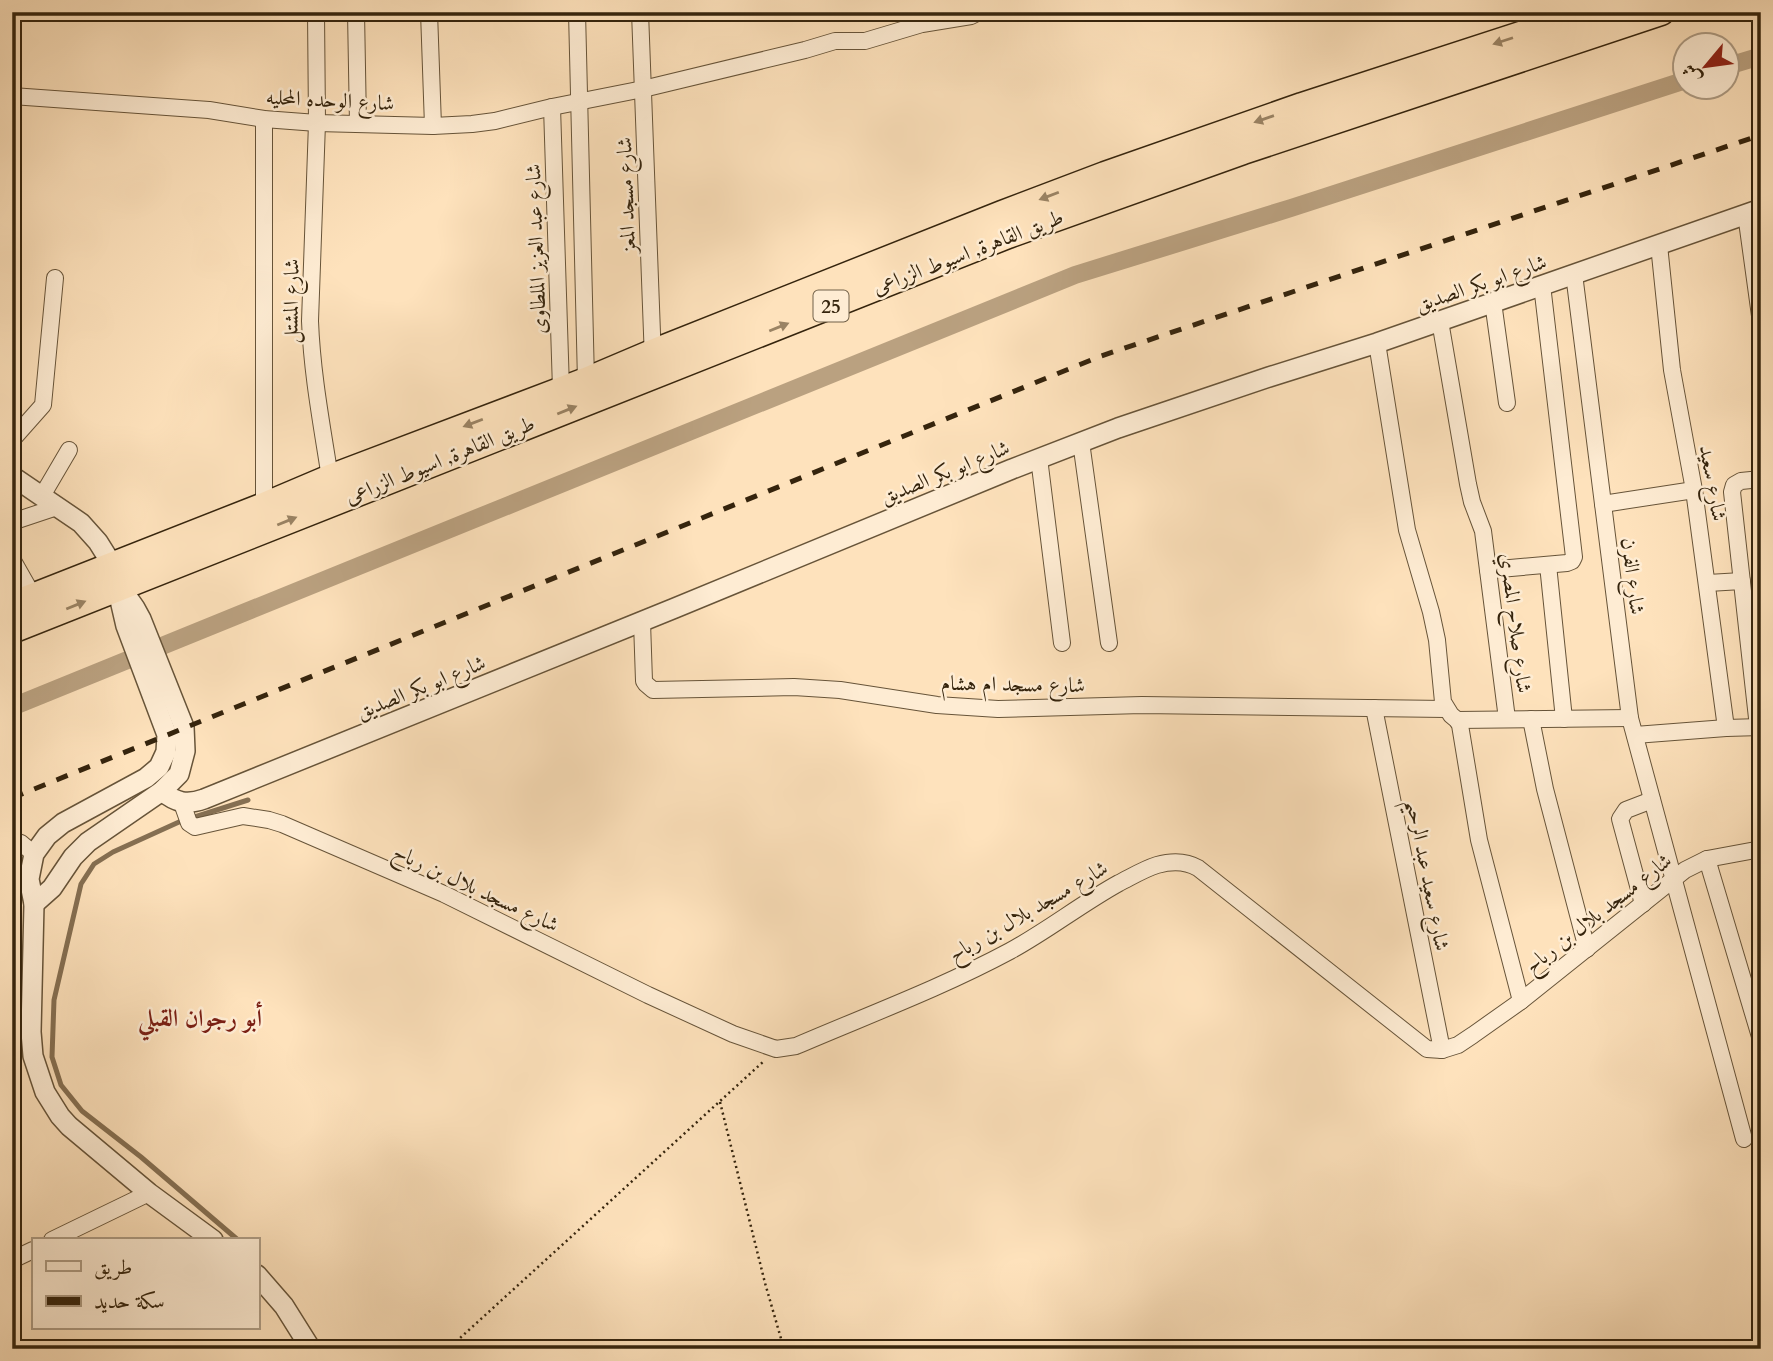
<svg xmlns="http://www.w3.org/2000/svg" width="1773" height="1361" font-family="Cardo,Amiri,serif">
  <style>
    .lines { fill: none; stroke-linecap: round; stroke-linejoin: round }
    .stream { stroke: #856f52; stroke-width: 5 }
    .canal { stroke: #baa180; stroke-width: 18 }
    .minor-casing { stroke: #675439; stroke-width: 18 }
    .tertiary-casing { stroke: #675439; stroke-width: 22 }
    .trunk-casing { stroke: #35240d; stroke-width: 29 }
    .path { stroke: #35240d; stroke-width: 2.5; stroke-dasharray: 2 3.5; stroke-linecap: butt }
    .minor { stroke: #feecd3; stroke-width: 16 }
    .tertiary { stroke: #feecd3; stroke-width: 19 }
    .trunk { stroke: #fee2bc; stroke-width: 26 }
    .rail { stroke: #35240d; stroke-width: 5; stroke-dasharray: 12 12; stroke-linecap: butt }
    .oneway { fill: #9a8364 }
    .labels { text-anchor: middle; stroke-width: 5; stroke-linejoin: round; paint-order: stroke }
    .shield { fill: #feecd3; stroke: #716048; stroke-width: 2 }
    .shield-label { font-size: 19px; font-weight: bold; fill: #35240d }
    .street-label { font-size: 21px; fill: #35240d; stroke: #feecd3 }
    .quarter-label { font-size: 24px; font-weight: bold; fill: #7a1f14; stroke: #feecd3 }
  </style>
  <rect width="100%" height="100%" fill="#fee2bc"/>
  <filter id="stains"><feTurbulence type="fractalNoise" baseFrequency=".00286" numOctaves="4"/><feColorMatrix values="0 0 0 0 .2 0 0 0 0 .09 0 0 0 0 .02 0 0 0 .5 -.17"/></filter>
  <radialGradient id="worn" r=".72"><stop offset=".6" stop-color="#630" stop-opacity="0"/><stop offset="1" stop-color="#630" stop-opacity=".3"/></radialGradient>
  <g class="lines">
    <path class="stream" d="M238 1240 141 1157 82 1111 61 1085 52 1057 54 1000 81 884 94 864 113 852 179 822 248 800"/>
    <g class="canal">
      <path d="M1728 66 1761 56"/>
      <path d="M12 707 1075 275 1291 208 1686 80"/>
    </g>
    <defs>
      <g id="minor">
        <path d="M316 12 317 123 310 321C312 374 322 426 330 478"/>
        <path d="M356 12 358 124"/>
        <path d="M429 12 433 126"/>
        <path d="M577 12 586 381"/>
        <path d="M640 12 653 360"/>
        <path d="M12 96 209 110 264 119 317 123 433 126 472 124 495 121 552 107 643 89 805 50 835 41H865L922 24 971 16 979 12"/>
        <path d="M552 107 561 389"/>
        <path d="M1746 214 1761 323"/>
        <path d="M1659 245 1672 370 1694 490 1726 728"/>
        <path d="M1574 274 1630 718 1744 1139"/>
        <path d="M1493 302 1507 403"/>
        <path d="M1440 321 1468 484 1472 502 1483 531 1507 719"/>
        <path d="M1377 343 1407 530 1431 612 1437 640 1443 702 1451 715 1457 720 1460 725 1479 840 1521 1001"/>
        <path d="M12 440 43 405 55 278"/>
        <path d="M1081 442 1109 643"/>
        <path d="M1039 458 1062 643"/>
        <path d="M42 496 69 450"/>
        <path d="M1603 504 1694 490"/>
        <path d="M264 506V119"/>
        <path d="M12 522 57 507"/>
        <path d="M12 559 33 596"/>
        <path d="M1548 565 1564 719"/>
        <path d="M1488 570 1567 563 1572 561 1574 557 1542 285"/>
        <path d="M1708 583 1742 581"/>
        <path d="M642 622 644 681 646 684 653 690 794 687 840 690 937 705 998 709 1142 705 1446 709"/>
        <path d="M1374 708 1442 1050"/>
        <path d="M1531 719 1545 789 1587 949"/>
        <path d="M1457 720 1630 718"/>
        <path d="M1758 727 1732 492 1734 485 1741 481 1761 479"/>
        <path d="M1635 735 1726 728 1761 727"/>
        <path d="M182 803 189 823 195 827 243 816 269 820 282 824 444 894 648 995 733 1034 776 1049 796 1046C868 1015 941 988 1010 951 1047 931 1081 904 1119 883 1131 877 1144 869 1157 865 1171 861 1186 861 1198 868L1427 1049 1442 1050 1458 1045 1473 1035 1521 1001 1685 870 1707 859 1761 849"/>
        <path d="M12 840 21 843 34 854"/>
        <path d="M1707 859 1761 1040"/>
        <path d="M1643 904 1620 819 1626 810 1652 800"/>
        <path d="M52 1240 149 1193"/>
        <path d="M12 1260 33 1250"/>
      </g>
      <g id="tertiary">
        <path d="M12 476 81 523 98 542 113 566 120 587V600L126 626 167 735 166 752 159 767 146 778 63 823 47 836 34 854 29 879 34 904 31 1032 33 1056 45 1092 60 1116 69 1126 149 1193 213 1240"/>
        <path d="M162 791C176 803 187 805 204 799L675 608 1012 469 1118 428 1269 377 1377 343 1761 209"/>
        <path d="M34 904 52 888 73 857 88 842 162 791 179 774 185 751 184 727 141 619 135 608 121 588"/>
        <path d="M257 1275 284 1306 311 1349"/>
      </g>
      <g id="trunk">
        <path d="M12 605 264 506 330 478 586 381 652 353 1002 214 1105 175 1302 106 1591 12"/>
        <path d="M12 630 1008 235 1243 151 1661 12"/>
      </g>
    </defs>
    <use href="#minor" class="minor-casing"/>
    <use href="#tertiary" class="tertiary-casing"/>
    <use href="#trunk" class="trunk-casing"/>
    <g class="path">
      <path d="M720 1102 765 1283 784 1349"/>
      <path d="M448 1349 764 1061"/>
    </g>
    <use href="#minor" class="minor"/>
    <use href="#tertiary" class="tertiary"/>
    <use href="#trunk" class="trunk"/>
    <path class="rail" d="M12 798 1101 356 1761 135"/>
  </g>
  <defs><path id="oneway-solid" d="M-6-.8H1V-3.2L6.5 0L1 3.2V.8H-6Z" transform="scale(1.75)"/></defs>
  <g class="oneway">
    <use href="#oneway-solid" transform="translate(1503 41) rotate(162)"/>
    <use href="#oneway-solid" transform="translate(1264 119) rotate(161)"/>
    <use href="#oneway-solid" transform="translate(1049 196) rotate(159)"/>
    <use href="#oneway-solid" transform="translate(779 327) rotate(-22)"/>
    <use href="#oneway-solid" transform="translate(567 410) rotate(-22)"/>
    <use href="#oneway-solid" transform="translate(473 423) rotate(159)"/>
    <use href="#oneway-solid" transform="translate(287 521) rotate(-22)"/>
    <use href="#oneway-solid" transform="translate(76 605) rotate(-22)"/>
  </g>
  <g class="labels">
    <rect class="shield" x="813.5" y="290.5" width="35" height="31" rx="5"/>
    <g class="shield-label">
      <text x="831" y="313">25</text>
    </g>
    <g class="street-label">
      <text transform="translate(330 100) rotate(3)" y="7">شارع الوحده المحليه</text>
      <text transform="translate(626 195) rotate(-92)" y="7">شارع مسجد المعز</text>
      <text transform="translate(536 249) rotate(-92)" y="7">شارع عبد العزيز الملطاوى</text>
      <text transform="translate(968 252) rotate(-21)" y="7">طريق القاهرة, اسيوط الزراعى</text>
      <text transform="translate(1481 283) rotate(-19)" y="7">شارع ابو بكر الصديق</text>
      <text transform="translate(291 301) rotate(-89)" y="7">شارع المشتل</text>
      <text transform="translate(440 460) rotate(-22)" y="7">طريق القاهرة, اسيوط الزراعى</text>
      <text transform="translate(945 472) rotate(-22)" y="7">شارع ابو بكر الصديق</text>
      <text transform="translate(1713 483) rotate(80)" y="7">شارع سعيد</text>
      <text transform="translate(1633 576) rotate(83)" y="7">شارع الفرن</text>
      <text transform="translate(1516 623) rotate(83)" y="7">شارع صلاح المصري</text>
      <text transform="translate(1013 684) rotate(1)" y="7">شارع مسجد ام هشام</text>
      <text transform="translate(421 687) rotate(-22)" y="7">شارع ابو بكر الصديق</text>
      <text transform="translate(1428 875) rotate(79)" y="7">شارع سعيد عبد الرحيم</text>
      <text transform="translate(476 888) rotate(25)" y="7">شارع مسجد بلال بن رباح</text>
      <text transform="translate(1028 911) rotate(-30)" y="7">شارع مسجد بلال بن رباح</text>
      <text transform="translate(1598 913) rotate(-38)" y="7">شارع مسجد بلال بن رباح</text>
    </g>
    <g class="quarter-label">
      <text x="200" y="1026">أبو رجوان القبلي</text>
    </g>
  </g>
  <rect width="1773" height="1361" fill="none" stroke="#fee2bc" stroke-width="42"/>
  <rect x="14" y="14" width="1745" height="1333" fill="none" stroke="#35240d" stroke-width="3.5"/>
  <rect x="21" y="21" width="1731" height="1319" fill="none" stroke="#35240d" stroke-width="2"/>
  <rect x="32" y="1238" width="228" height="91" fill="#feecd3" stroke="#ae9c84" stroke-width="2"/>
  <rect x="46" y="1261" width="35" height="10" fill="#feecd3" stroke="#ae9c84" stroke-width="2"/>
  <text x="94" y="1274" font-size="21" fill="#35240d">طريق</text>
  <rect x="46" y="1296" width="35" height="10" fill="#35240d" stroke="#ae9c84" stroke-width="2"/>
  <text x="94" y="1308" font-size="21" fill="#35240d">سكة حديد</text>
  <g transform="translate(1706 66) rotate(241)"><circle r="33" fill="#feecd3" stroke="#ae9c84" stroke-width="2"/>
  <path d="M0-5L12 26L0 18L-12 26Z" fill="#8f2418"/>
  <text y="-10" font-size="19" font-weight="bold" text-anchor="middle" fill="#35240d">ش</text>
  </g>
  <rect width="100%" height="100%" filter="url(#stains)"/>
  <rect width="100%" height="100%" fill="url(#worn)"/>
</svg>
